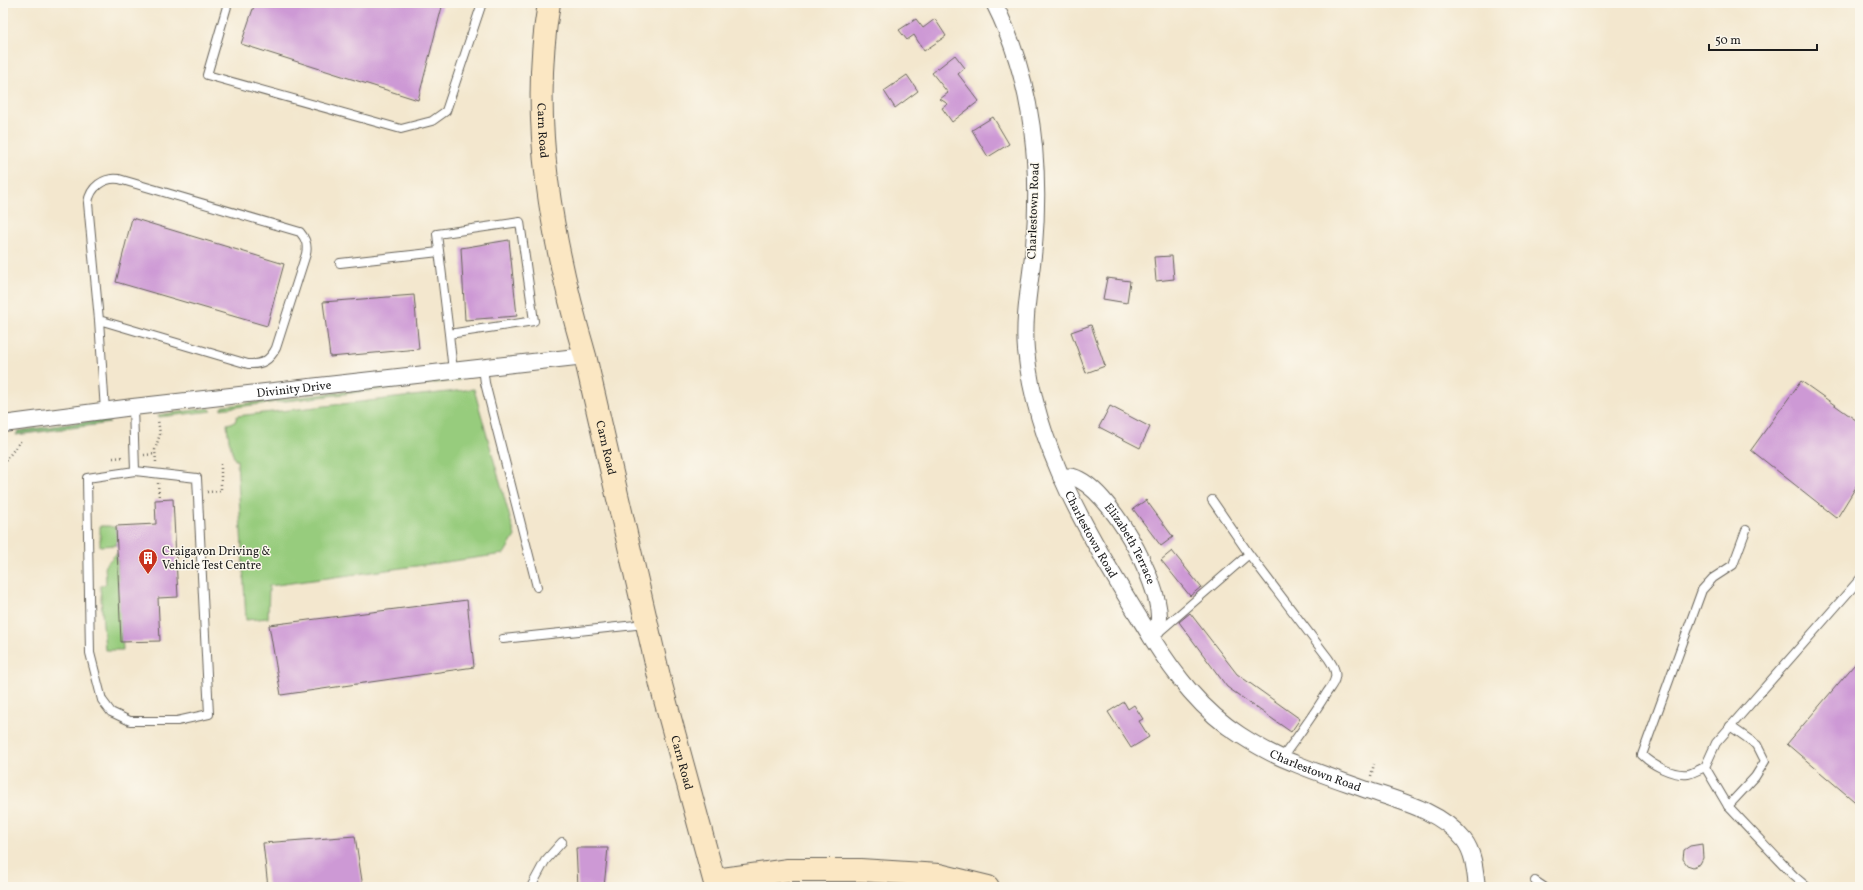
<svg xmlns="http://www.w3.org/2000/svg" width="1863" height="890" font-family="Vollkorn,serif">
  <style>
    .green { fill: #97cc7d; stroke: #5a744c }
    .forest { fill: #79b06c; stroke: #4a6644 }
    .building { fill: #cd99d5 }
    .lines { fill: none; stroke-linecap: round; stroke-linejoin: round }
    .lane-casing { stroke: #67635a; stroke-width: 10 }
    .street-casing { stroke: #67635a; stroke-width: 18 }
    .secondary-casing { stroke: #67635a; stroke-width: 24 }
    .path { stroke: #67635a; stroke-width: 2.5; stroke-dasharray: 1 3; stroke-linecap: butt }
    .lane { stroke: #fff; stroke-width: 8 }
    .street { stroke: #fff; stroke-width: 16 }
    .secondary { stroke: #fbe7c3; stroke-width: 22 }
    .labels { text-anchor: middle; stroke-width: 3; stroke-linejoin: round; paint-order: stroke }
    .street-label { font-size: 12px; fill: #1c1c1c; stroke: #fbf7ec }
    .poi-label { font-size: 12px; fill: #1c1c1c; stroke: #fbf7ec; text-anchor: start }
  </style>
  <rect width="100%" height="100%" fill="#fbf7ec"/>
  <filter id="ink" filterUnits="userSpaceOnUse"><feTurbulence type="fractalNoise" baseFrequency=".025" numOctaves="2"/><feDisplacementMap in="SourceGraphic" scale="8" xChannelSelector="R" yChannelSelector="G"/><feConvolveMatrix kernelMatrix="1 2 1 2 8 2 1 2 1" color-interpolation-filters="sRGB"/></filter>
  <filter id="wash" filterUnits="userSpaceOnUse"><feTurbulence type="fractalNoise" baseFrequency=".012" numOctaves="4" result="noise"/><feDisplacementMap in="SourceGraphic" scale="16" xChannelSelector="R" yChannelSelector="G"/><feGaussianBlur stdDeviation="0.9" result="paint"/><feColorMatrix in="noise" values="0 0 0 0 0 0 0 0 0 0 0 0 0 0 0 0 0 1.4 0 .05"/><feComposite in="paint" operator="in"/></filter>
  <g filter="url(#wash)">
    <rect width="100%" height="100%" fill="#f3e7ce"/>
    <g class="green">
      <path d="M459 378 460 380 220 409 224 406Z"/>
      <path d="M474 389 515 536 504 554 269 586 268 618 246 620 237 460H235C230 448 228 436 227 424L235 422 237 416Z"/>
      <path d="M209 408 212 411 159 417 158 415Z"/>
      <path d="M100 526H109L117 528V545L100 546Z"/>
      <path d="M117 553 123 650H105L100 586 106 584 105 565Z"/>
    </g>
    <path class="forest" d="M103 419 110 423 16 435 18 431Z"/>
    <g id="blocks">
      <g class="building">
        <path d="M255 3H443L418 100 241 44Z"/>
        <path d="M916 19 923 28 935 19 946 36 924 51 914 35 907 40 899 30Z"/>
        <path d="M955 55 965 68 958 74 979 101 952 122 942 108 948 104 940 99 948 93 932 73Z"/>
        <path d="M907 75 918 91 895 108 884 91Z"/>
        <path d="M993 117 1009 144 988 157 972 130Z"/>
        <path d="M132 218 284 264 267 326 116 282Z"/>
        <path d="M509 240 517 316 465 320 461 248Z"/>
        <path d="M1172 256 1174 279 1156 281 1154 257Z"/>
        <path d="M1107 278 1130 281 1127 303 1103 299Z"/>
        <path d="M414 295 419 349 330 357 323 302Z"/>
        <path d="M1091 325 1105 366 1086 373 1071 332Z"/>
        <path d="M1801 381 1860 423V490L1856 487 1837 518 1751 450Z"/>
        <path d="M1110 406 1150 427 1140 448 1099 427Z"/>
        <path d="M173 499 178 597 158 598 160 641 121 642 116 526 156 524 155 500Z"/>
        <path d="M1146 500 1173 537 1161 546 1133 509Z"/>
        <path d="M1172 551 1201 587 1190 596 1161 560Z"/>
        <path d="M467 600 474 667 281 695 269 625Z"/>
        <path d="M1190 613 1237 674 1300 719 1291 732 1227 687 1179 622Z"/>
        <path d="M1860 658V806L1787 744Z"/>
        <path d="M1124 702 1128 709 1134 705 1143 719 1139 721 1149 737 1131 748 1108 712Z"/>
        <path d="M355 836 363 887H268L263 843Z"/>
        <path d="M1702 844 1703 858 1700 864 1693 867 1687 865 1683 859 1684 850 1690 846Z"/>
        <path d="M576 848H608L604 887H578Z"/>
      </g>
    </g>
  </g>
  <g filter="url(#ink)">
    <use href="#blocks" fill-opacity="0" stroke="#67635a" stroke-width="1"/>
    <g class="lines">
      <defs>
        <g id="lane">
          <path d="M228 3 207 75 401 129 432 121 446 111 482 3"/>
          <path d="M340 263 439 252"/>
          <path d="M99 320 248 364C262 365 270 360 276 348L306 254C308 245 306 239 300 232L119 179C104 177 90 187 88 203L99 320 105 411"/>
          <path d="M449 334 437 234 520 222 534 321 449 334 453 371"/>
          <path d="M483 367 485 383 537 587"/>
          <path d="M133 407 135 471 87 478 90 653 102 700 111 712 130 721H177L209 714 197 478 135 471"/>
          <path d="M1212 500 1249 554 1328 658C1332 664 1337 671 1335 678 1334 684 1329 689 1326 694 1313 716 1297 737 1282 758"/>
          <path d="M1159 632 1249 554"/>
          <path d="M503 639 645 624"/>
          <path d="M1705 767C1700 769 1693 773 1688 774 1673 776 1652 765 1642 755L1702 590 1713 578 1733 565 1746 530"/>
          <path d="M1728 806 1755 777 1765 761 1757 745 1730 726"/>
          <path d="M1535 881 1544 887"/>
          <path d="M531 887 545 861 562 842"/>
          <path d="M1807 887 1794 876 1728 806 1705 767 1716 743 1860 579"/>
        </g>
        <g id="street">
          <path id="s1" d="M994 3C1032 78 1041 163 1034 246 1031 280 1023 315 1026 350 1036 455 1098 550 1151 637 1175 675 1202 711 1240 735 1257 746 1275 756 1294 763 1318 773 1342 781 1367 790 1400 801 1441 811 1464 840 1474 853 1475 871 1477 887"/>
          <path id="s2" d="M3 424 133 407 585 356"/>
          <path id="s3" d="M1061 477C1065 477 1070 476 1073 477 1110 488 1160 582 1159 618 1159 626 1155 632 1152 638"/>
        </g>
        <g id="secondary">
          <path id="s4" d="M549 3C529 121 552 243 585 356L661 685 716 887"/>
          <path d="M715 880 788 870H860L939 875 988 887"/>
        </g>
      </defs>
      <use href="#lane" class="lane-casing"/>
      <use href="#street" class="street-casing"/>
      <use href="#secondary" class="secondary-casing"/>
      <g class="path">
        <path d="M144 455 155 454"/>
        <path d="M113 458 125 457"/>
        <path d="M156 462 155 450 160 434 158 420"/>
        <path d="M3 464 22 439"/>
        <path d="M158 483 159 497"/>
        <path d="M207 492 221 491V464"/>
        <path d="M1371 776 1374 764"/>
      </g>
      <use href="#lane" class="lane"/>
      <use href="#street" class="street"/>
      <use href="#secondary" class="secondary"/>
    </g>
  </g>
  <defs>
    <symbol id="building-pin" viewBox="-11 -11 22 30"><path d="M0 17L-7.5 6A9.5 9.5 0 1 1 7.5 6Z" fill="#c8321e" stroke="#fbf7ec"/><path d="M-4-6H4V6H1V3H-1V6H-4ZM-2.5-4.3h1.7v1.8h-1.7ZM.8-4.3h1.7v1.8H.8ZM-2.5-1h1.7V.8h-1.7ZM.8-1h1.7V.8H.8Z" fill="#fff"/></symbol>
  </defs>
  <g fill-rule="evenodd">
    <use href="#building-pin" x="137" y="547" width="22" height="30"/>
  </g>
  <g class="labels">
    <g class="street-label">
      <text dy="4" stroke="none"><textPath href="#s4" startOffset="128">Carn Road</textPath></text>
      <text transform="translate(1033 211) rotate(-88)" y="4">Charlestown Road</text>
      <text dy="4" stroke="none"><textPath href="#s2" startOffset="293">Divinity Drive</textPath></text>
      <text dy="4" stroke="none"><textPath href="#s4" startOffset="452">Carn Road</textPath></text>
      <text dy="4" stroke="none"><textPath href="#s1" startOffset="551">Charlestown Road</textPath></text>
      <text dy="4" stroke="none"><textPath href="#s3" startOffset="102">Elizabeth Terrace</textPath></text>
      <text dy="4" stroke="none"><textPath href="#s4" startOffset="776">Carn Road</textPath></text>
      <text dy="4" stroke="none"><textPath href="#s1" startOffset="887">Charlestown Road</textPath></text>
    </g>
    <g class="poi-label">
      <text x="162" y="555">Craigavon Driving &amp;<tspan x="162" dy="14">Vehicle Test Centre</tspan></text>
    </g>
  </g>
  <rect width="1863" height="890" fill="none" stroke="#fbf7ec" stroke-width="16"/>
  <path d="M1709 44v6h108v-6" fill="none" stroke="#1c1c1c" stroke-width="2"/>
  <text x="1715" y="44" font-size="12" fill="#1c1c1c" stroke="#fbf7ec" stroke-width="3" paint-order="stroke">50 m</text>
</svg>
